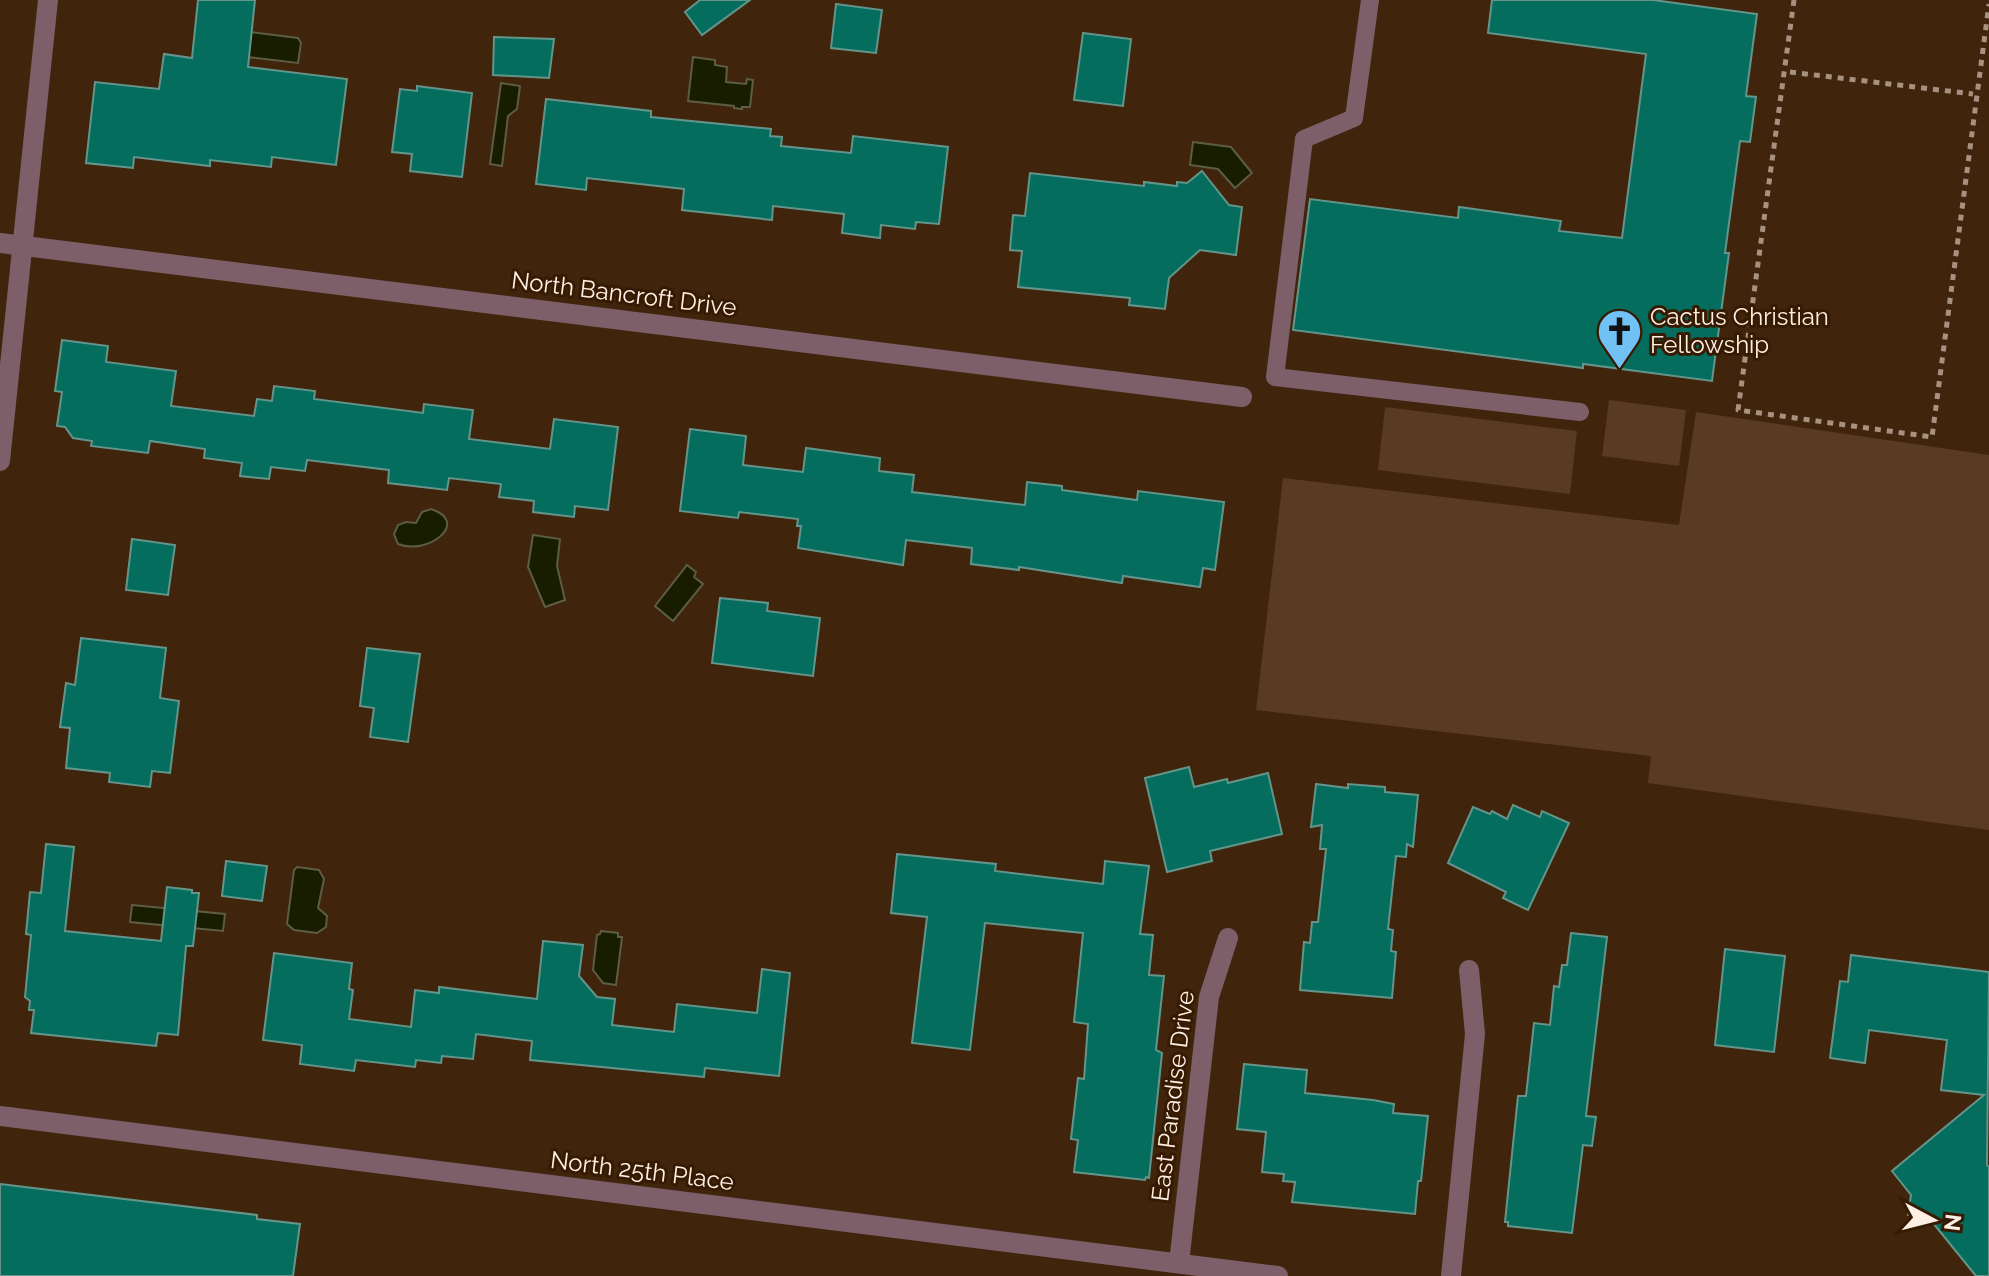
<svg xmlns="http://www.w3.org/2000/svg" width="1989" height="1276" font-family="Raleway,sans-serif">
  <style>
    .green { fill: #593b23 }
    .water { fill: #181d00; stroke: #5d5c44; stroke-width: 2 }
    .building { fill: #046d5e; stroke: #64958a; stroke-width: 2 }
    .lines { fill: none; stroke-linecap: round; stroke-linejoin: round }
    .path { stroke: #a79180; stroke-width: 5; stroke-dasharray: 6 6; stroke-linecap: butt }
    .lane { stroke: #7c5f68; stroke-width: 18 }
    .street { stroke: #7c5f68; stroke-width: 20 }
    .labels { text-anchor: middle; stroke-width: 6; stroke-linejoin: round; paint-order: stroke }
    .street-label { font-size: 24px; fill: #feefe4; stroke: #361a02 }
    .poi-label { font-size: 24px; fill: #feefe4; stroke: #361a02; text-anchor: start }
  </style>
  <rect width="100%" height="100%" fill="#41240c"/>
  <g class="green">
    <path d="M1609 400 1686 410 1679 466 1602 456Z"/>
    <path d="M1385 407 1577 431 1570 494 1378 470Z"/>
    <path d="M1696 412 1989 455V830L1648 783 1651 756 1256 710 1283 478 1679 525Z"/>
  </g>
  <g class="water">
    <path d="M250 32 298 38 301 43 298 63 248 57Z"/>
    <path d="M693 57 715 60V65L727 67 726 82 746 84 747 79 753 80 750 107H742V109L734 108V106L688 101Z"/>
    <path d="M501 83 520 86 517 109 508 116 502 166 490 164Z"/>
    <path d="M1193 142 1231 147 1252 173 1235 188 1218 169 1190 165Z"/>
    <path d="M431 509C471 522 428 556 398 544L394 534 398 525 406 522 416 523 422 512Z"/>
    <path d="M533 535 560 539 557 566 565 600 545 607 528 567Z"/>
    <path d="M687 565 696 572 694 577 703 584 673 621 655 606Z"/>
    <path d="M297 867 319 870 324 879 318 908 327 916 326 927 317 933 294 930 287 924 294 870Z"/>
    <path d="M132 905 225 914 223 931 130 922Z"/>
    <path d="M601 931 618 933V937H622L616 985 603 983 593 970 597 935 600 934Z"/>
  </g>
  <g class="building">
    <path d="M198 0H255L248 67 347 79 336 165 272 157 271 167 210 160V166L134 157 133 168 86 163 95 82 159 89 164 54 192 58Z"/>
    <path d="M700 0H750L702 35 685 12Z"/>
    <path d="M1492 0H1653L1757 14 1746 96 1756 97 1750 142 1740 141 1725 253H1729L1712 381 1583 364V368L1293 330 1310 199 1458 218 1459 207 1561 221 1559 231 1622 238 1646 54 1488 33Z"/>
    <path d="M836 4 882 10 876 53 831 48Z"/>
    <path d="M1083 33 1131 39 1123 106 1074 100Z"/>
    <path d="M494 37 554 39 549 78 493 75Z"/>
    <path d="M417 86 472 93 462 177 410 171 412 154 392 152 400 89 417 91Z"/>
    <path d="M546 99 651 111V117L771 129 770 136 782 137 781 146 851 153 853 136 948 147 939 224 916 222 915 229 881 225 880 238 842 233 844 214 773 206 772 220 682 210 684 189 587 178 586 190 536 184Z"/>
    <path d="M1202 171 1229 205 1242 207 1236 255 1200 250 1169 278 1165 309 1129 305 1130 298 1018 287 1022 251 1010 250 1013 215 1025 216 1030 173 1144 186V182L1177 186V182L1187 183Z"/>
    <path d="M62 340 108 346 106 362 176 371 171 406 254 416 257 399 272 401 274 386 315 391 314 399 423 413 424 404 473 410 469 439 550 449 554 419 618 427 608 510 575 506 574 517 533 512 534 501 499 497 501 484 449 478 447 490 388 483 389 470 307 460 305 471 271 467 269 479 240 476 242 463 204 458 205 449 150 441 148 453 91 446 92 441 73 438 65 427 57 426 62 392 55 391Z"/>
    <path d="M690 429 746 436 743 465 803 472 806 448 880 458 879 471 914 475 912 492 1025 505 1027 482 1062 486V490L1137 500 1138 491 1224 502 1215 570 1203 568 1200 587 1123 576 1122 583 1019 567V570L971 564 972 548 906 540 903 565 798 548 801 526H797L798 519 739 512 738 518 680 511Z"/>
    <path d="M132 539 175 545 168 595 126 590Z"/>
    <path d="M720 598 768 603 767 611 820 618 813 676 712 663Z"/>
    <path d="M81 638 166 648 160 698 179 701 170 773 152 771 150 787 109 782 110 773 66 768 70 728 60 727 66 683 75 685Z"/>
    <path d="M367 648 420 654 408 742 370 737 374 708 360 706Z"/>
    <path d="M1189 767 1194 787 1227 779 1228 783 1268 773 1282 834 1210 851 1212 861 1167 872 1145 778Z"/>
    <path d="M1316 784 1348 788V784L1385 787V792L1418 795 1413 847 1407 844 1406 857 1396 856 1388 929 1393 930 1391 951 1396 952 1392 998 1300 990 1304 942 1310 943 1312 922H1318L1326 849H1320L1322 825 1311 827Z"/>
    <path d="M1513 805 1540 817 1542 811 1569 823 1528 910 1503 898 1506 892 1448 863 1473 807 1490 814 1492 811 1507 819Z"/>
    <path d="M46 844 74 847 65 931 161 941 167 887 192 890V893H199L193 946H186L178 1035 158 1033 156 1046 31 1033 34 1010H29L30 1001 25 997 31 935 26 934 30 892 41 893Z"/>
    <path d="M897 854 996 864 995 871 1103 884 1105 861 1149 866 1140 934 1153 935 1149 975 1164 976 1156 1050 1162 1053 1149 1178 1146 1177 1145 1180 1074 1172 1078 1140 1071 1139 1078 1078 1084 1079 1088 1024 1074 1022 1083 933 985 923 970 1050 912 1043 927 917 891 913Z"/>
    <path d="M226 861 267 866 262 901 222 896Z"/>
    <path d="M1571 933 1607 937 1586 1116 1596 1117 1592 1146 1583 1145 1572 1233 1508 1226V1222H1505L1518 1096H1526L1534 1023 1550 1025 1554 986 1559 987 1562 965H1567Z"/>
    <path d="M543 941 583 945 579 976 597 997 615 999 612 1025 674 1032 677 1004 757 1013 762 969 790 973 779 1076 705 1068 704 1077 530 1060 532 1041 476 1034 473 1059 442 1056 441 1063 416 1060 415 1067 356 1060 354 1071 300 1064 302 1045 263 1040 274 953 352 963 349 989 353 990 349 1019 411 1027 415 990 439 993V987L537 999Z"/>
    <path d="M1725 949 1785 956 1774 1052 1715 1045Z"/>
    <path d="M1851 955 1989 972 1987 1165 1989 1167V1276H1976L1929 1218 1908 1215 1911 1195 1892 1171 1984 1095 1941 1090 1947 1040 1869 1030 1865 1063 1830 1058 1840 981 1848 982Z"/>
    <path d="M1244 1064 1307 1070 1305 1093 1373 1100 1394 1104 1393 1113 1428 1116 1421 1181H1418L1415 1214 1292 1202 1295 1182 1283 1181 1284 1174 1262 1172 1266 1132 1237 1129Z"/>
    <path d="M0 1184 257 1215V1219L300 1224 293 1276H0Z"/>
  </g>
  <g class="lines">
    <g class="path">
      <path d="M1794 0 1738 410 1932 437 1989 4"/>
      <path d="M1790 72 1973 94"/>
    </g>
    <path class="lane" d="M1370 0 1354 118 1304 139 1275 377 1580 412"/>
    <g class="street">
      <path d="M0 243 1242 397"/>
      <path d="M0 461 48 0"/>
      <path d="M0 1116 1278 1276"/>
      <path d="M1179 1263 1209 997 1228 938"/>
      <path d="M1451 1276 1475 1034 1469 970"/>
    </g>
  </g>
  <defs>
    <symbol id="church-pin" viewBox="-11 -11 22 30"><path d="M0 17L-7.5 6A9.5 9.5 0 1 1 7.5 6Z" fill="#71c1f5" stroke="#361a02"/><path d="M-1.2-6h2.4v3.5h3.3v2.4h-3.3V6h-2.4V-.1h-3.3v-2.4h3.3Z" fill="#111"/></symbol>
  </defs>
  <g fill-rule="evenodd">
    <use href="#church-pin" x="1594" y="306" width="51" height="69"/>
  </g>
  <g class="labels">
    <g class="street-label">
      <text transform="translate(624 294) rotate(7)" y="8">North Bancroft Drive</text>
      <text transform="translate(1173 1096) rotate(-83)" y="8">East Paradise Drive</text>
      <text transform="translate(642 1171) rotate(7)" y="8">North 25th Place</text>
    </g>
    <g class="poi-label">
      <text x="1650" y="325">Cactus Christian<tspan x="1650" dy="28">Fellowship</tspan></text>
    </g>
  </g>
  <g transform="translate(1933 1220) rotate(97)" stroke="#361a02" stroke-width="6" paint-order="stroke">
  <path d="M0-6L14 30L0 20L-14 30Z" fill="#feefe4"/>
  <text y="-12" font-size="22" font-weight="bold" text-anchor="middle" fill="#feefe4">N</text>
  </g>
</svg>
